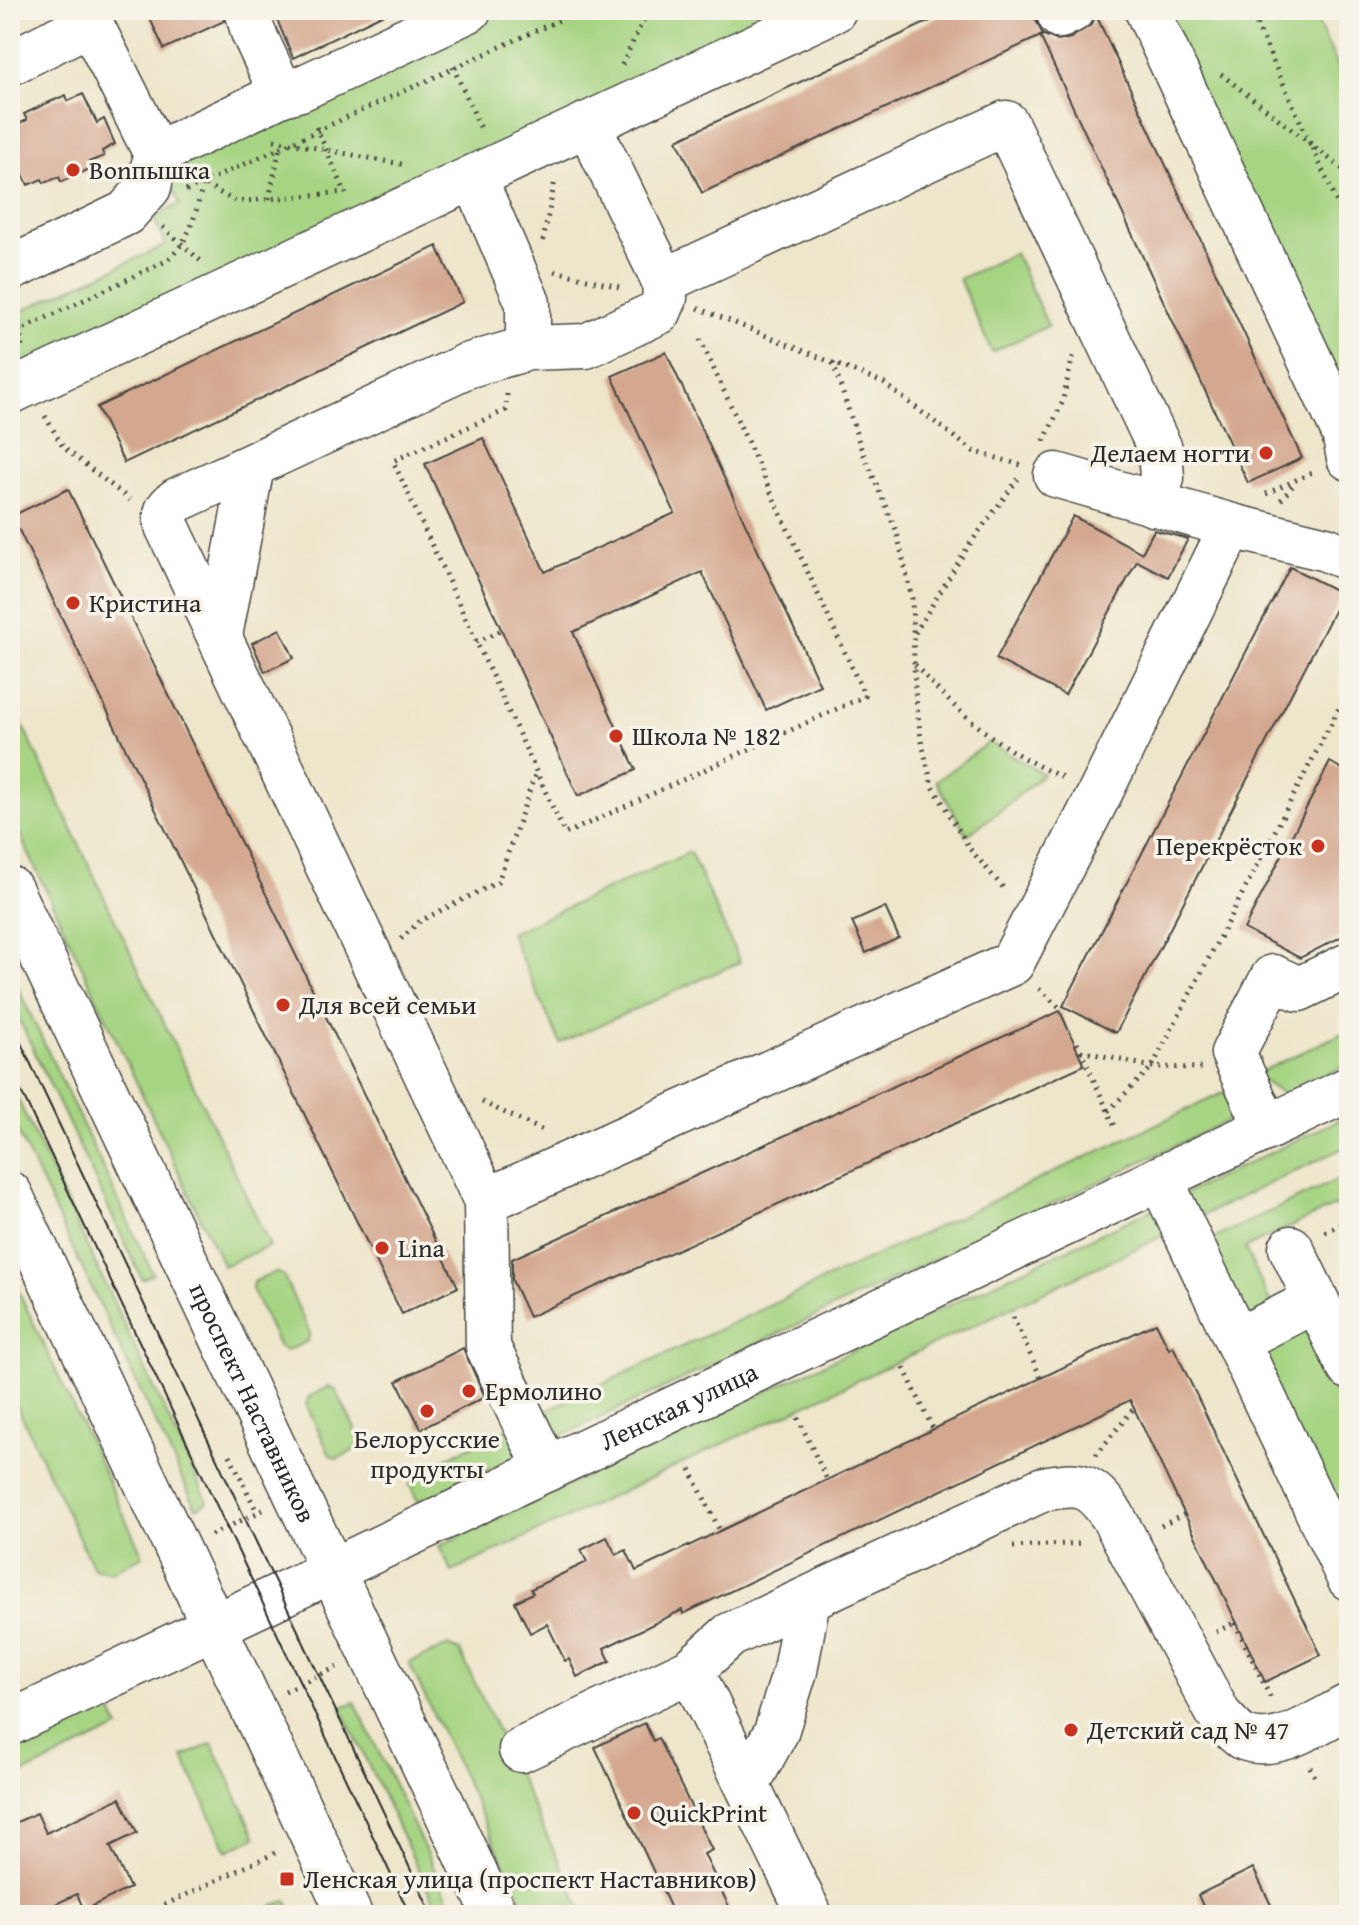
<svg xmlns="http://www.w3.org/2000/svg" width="1359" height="1925" font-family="'Gentium Book Plus',serif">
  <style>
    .green { fill: #a6d482; stroke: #688056; stroke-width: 2 }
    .building { fill: #d4a78f }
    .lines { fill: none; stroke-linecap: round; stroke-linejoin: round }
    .minor-casing { stroke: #484743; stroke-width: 47 }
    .major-casing { stroke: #484743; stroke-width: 47 }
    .path { stroke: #484743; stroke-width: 5; stroke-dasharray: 2 6; stroke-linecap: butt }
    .minor { stroke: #fff; stroke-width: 44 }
    .major { stroke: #fff; stroke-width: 44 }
    .tram { stroke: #2b2b2b; stroke-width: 2 }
    .poi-dot { fill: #c8321e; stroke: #f7f3e8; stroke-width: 3 }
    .labels { text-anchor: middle; stroke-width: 7; stroke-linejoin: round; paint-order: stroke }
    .poi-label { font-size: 26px; fill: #2b2b2b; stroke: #f7f3e8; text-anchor: start }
    .street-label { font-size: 26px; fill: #2b2b2b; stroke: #f7f3e8 }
  </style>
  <rect width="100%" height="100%" fill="#f7f3e8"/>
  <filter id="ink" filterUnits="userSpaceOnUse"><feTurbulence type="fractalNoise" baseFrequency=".0125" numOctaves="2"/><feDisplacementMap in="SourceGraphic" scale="16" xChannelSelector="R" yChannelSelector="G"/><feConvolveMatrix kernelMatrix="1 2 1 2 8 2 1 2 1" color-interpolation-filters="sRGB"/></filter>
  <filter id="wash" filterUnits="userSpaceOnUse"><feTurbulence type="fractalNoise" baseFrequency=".006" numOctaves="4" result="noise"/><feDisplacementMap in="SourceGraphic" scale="32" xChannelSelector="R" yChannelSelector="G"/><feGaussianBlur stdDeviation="1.8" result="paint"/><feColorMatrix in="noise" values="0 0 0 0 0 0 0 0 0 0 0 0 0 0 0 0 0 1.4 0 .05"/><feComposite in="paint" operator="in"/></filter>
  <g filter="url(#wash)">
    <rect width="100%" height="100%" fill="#eee6ca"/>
    <g class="green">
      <path d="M498 10H786L10 380V316L166 245 153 217 180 204 161 165 299 104Z"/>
      <path d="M1155 10H1312L1349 90V418Z"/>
      <path d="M1015 253 1048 326 992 352 959 279Z"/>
      <path d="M10 699 270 1246 223 1266 10 814Z"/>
      <path d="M989 742 1043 774 1004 808 967 835 936 781Z"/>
      <path d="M690 852 740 962 560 1043 510 933Z"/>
      <path d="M10 971 153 1274 142 1279 10 1000Z"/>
      <path d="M1349 1030V1064L1284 1095 1254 1075Z"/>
      <path d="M10 1083 208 1502 196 1508 10 1116Z"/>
      <path d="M1227 1091 1234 1118 553 1440 534 1416Z"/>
      <path d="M1349 1115V1145L1196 1219 1184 1194Z"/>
      <path d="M1349 1174V1209L1343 1202 1245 1248 1273 1308 1243 1322 1206 1242Z"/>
      <path d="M1159 1206 1171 1232 452 1572 439 1546Z"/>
      <path d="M276 1272 283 1275 310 1333 308 1341 286 1351 279 1347 252 1289 253 1282Z"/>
      <path d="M10 1273 143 1556 111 1572 93 1568 10 1391Z"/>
      <path d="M1310 1312 1349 1389V1554L1249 1343Z"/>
      <path d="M328 1387 336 1390 361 1441 358 1448 337 1459 330 1455 306 1404 309 1397Z"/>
      <path d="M514 1425 522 1455 418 1502 410 1485 412 1475Z"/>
      <path d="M448 1646 460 1651 584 1915H529L409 1663Z"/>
      <path d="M355 1702 456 1915H440L341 1707Z"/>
      <path d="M108 1703 119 1728 10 1780V1750Z"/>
      <path d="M212 1743 256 1837 227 1851 183 1757Z"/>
      <path d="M287 1900 294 1915H263L265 1910Z"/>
    </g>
    <g id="blocks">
      <g class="building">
        <path d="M146 10H223L224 21 164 49Z"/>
        <path d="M273 10H392L293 58Z"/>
        <path d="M953 10H1031L1043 35 702 193 677 140Z"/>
        <path d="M1096 15 1302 458 1248 483 1040 36 1044 35 1058 41 1071 38 1092 24Z"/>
        <path d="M83 94 97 123 104 119 115 144 102 151 104 156 89 162 92 168 61 182 59 177 44 183 42 179 28 185 17 161 10 165V128L27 120 24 114 45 104 66 95 68 101Z"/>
        <path d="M437 246 463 302 124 463 97 407Z"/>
        <path d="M666 352 820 685 766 710 702 572 573 632 636 770 578 796 425 464 483 438 545 572 675 513 612 376Z"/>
        <path d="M68 489 458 1287 402 1314 12 516Z"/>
        <path d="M1073 516 1142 553 1154 530 1188 539 1168 577 1137 561 1065 695 996 659Z"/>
        <path d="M1290 567 1343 594 1116 1033 1063 1006Z"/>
        <path d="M280 629 294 658 265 672 252 643Z"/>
        <path d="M1330 762 1349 773V933L1300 958 1244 929Z"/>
        <path d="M885 907 899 938 866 953 852 922Z"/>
        <path d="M1060 1011 1084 1065 529 1317 512 1280V1259Z"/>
        <path d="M1156 1323 1169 1349 1173 1346 1321 1655 1265 1682 1130 1400 683 1614 682 1610 604 1648 610 1661 577 1677 569 1659 565 1661 547 1624 530 1633 515 1602 533 1593 531 1589 587 1562 581 1550 607 1537 616 1555 626 1550 636 1571Z"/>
        <path d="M463 1348 485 1397 421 1429 397 1381Z"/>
        <path d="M645 1723 653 1741 658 1738 712 1850 704 1854 733 1915H674L595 1747Z"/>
        <path d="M120 1798 137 1833 110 1846 130 1888 84 1910 77 1894 32 1915H10V1825L37 1813 46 1833Z"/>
        <path d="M1253 1868 1276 1915H1207L1198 1895Z"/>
      </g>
    </g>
  </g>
  <g filter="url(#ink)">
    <use href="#blocks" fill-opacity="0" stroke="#484743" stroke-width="2"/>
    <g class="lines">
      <defs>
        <g id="minor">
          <path d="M247 10 253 32 282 94"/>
          <path d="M1147 10 1344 433 1349 458"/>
          <path d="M1060 16 1072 10"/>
          <path d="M10 63 90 23"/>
          <path d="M156 154 282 94 300 89 469 10"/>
          <path d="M474 177 528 303V348"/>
          <path d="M10 269 126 213 149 187 156 154 84 10"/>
          <path d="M664 281 1006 123 1160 449 1162 478 1153 504"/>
          <path d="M10 392 834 10"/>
          <path d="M1056 475 1232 526 1326 549 1349 559"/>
          <path d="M220 636 252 466"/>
          <path d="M1267 1128 1233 1053 1273 977 1299 989 1349 965"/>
          <path d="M1160 1178 1349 1578"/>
          <path d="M486 1201 1012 963 1099 795 1232 526"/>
          <path d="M1291 1248 1349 1367"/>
          <path d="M1238 1340 1316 1300"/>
          <path d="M547 1469 488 1347 486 1201 167 526C164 513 166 508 177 500L466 366 528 348 586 346 659 312 665 298 664 281 588 124"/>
          <path d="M691 1670 810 1915"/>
          <path id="s1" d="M10 1723 1349 1089"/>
          <path d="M521 1750 691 1670 730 1635 1043 1489C1080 1482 1089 1483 1112 1515L1219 1715C1226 1722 1234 1732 1242 1737 1276 1753 1320 1720 1349 1706"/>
          <path d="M747 1785 776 1732 795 1671 808 1599"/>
        </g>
        <g id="major">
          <path id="s2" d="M10 889 495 1915"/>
          <path d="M10 1194 350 1915"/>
        </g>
      </defs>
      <use href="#minor" class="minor-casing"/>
      <use href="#major" class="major-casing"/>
      <g class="path">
        <path d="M1250 10 1349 229"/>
        <path d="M622 65 648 10"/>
        <path d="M453 67 482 131"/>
        <path d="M1221 74 1349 174"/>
        <path d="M316 127 346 194"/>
        <path d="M274 140 406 165"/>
        <path d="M186 191 581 10"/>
        <path d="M269 199 280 147"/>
        <path d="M163 227 203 263"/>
        <path d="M543 241 555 180"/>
        <path d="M555 271 619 287"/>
        <path d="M17 305 22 347"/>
        <path d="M698 308 885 384 973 451 1021 465"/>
        <path d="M10 335 166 261C191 241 196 212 203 183L236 202 345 192"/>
        <path d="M833 363 861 448 897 533 912 599 915 691 921 739 932 785 970 849 1006 891"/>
        <path d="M507 394 506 410 393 461 565 834 865 696 700 339"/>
        <path d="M45 416 63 447 130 500"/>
        <path d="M1044 441 1062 403 1073 356"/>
        <path d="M1266 494 1315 471"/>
        <path d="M1281 500 1295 483"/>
        <path d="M915 633 969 545 1018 479"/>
        <path d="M476 642 502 630"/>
        <path d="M915 665C957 713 1005 754 1065 778"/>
        <path d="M401 939 420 921 498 882 536 772"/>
        <path d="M1039 989 1061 1009"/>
        <path d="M1077 1043 1116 1129"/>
        <path d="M1081 1051 1152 1067 1201 1068"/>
        <path d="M482 1102 546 1132"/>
        <path d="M1108 1111 1152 1067 1349 689"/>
        <path d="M1325 1232 1349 1220"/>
        <path d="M1013 1317 1041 1378"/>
        <path d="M904 1368 933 1429"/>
        <path d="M798 1418 827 1480"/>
        <path d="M230 1455 257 1512"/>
        <path d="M1096 1455 1134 1408"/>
        <path d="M690 1469 720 1531"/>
        <path d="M1161 1526 1185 1514"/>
        <path d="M211 1535 263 1510"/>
        <path d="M1013 1547 1083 1543"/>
        <path d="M1235 1623 1272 1701"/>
        <path d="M1216 1632 1236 1622"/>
        <path d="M285 1691 337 1667"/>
        <path d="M1310 1767 1315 1777"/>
        <path d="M143 1915 275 1853"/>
      </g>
      <use href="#minor" class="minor"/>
      <use href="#major" class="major"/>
      <g class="tram">
        <path d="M10 1020 432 1915"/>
        <path d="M10 1068 410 1915"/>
      </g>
    </g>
  </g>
  <g class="poi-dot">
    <circle cx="73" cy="170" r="8"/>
    <circle cx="1266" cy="453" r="8"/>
    <circle cx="73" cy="603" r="8"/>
    <circle cx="616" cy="736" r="8"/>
    <circle cx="1318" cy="846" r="8"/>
    <circle cx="283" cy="1005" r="8"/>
    <circle cx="382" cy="1248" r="8"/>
    <circle cx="469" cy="1391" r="8"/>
    <circle cx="427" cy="1411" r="8"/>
    <circle cx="1071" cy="1730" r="8"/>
    <circle cx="634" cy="1813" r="8"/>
    <rect x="279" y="1871" width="16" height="16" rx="4"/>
  </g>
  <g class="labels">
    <g class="poi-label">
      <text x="89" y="179">Bonпышка</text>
      <text x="1250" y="462" text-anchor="end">Делаем ногти</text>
      <text x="89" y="612">Кристина</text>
      <text x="632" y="745">Школа № 182</text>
      <text x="1302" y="855" text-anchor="end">Перекрёсток</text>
      <text x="299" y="1014">Для всей семьи</text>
      <text x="398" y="1257">Lina</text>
      <text x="485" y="1400">Ермолино</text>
      <text x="427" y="1448" text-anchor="middle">Белорусские<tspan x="427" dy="30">продукты</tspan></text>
      <text x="1087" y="1739">Детский сад № 47</text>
      <text x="650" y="1822">QuickPrint</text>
      <text x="303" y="1888">Ленская улица (проспект Наставников)</text>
    </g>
    <g class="street-label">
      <text dy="9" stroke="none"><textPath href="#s2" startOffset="568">проспект Наставников</textPath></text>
      <text dy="9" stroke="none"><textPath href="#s1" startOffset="740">Ленская улица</textPath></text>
    </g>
  </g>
  <rect width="1359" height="1925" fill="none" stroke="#f7f3e8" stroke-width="40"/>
</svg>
